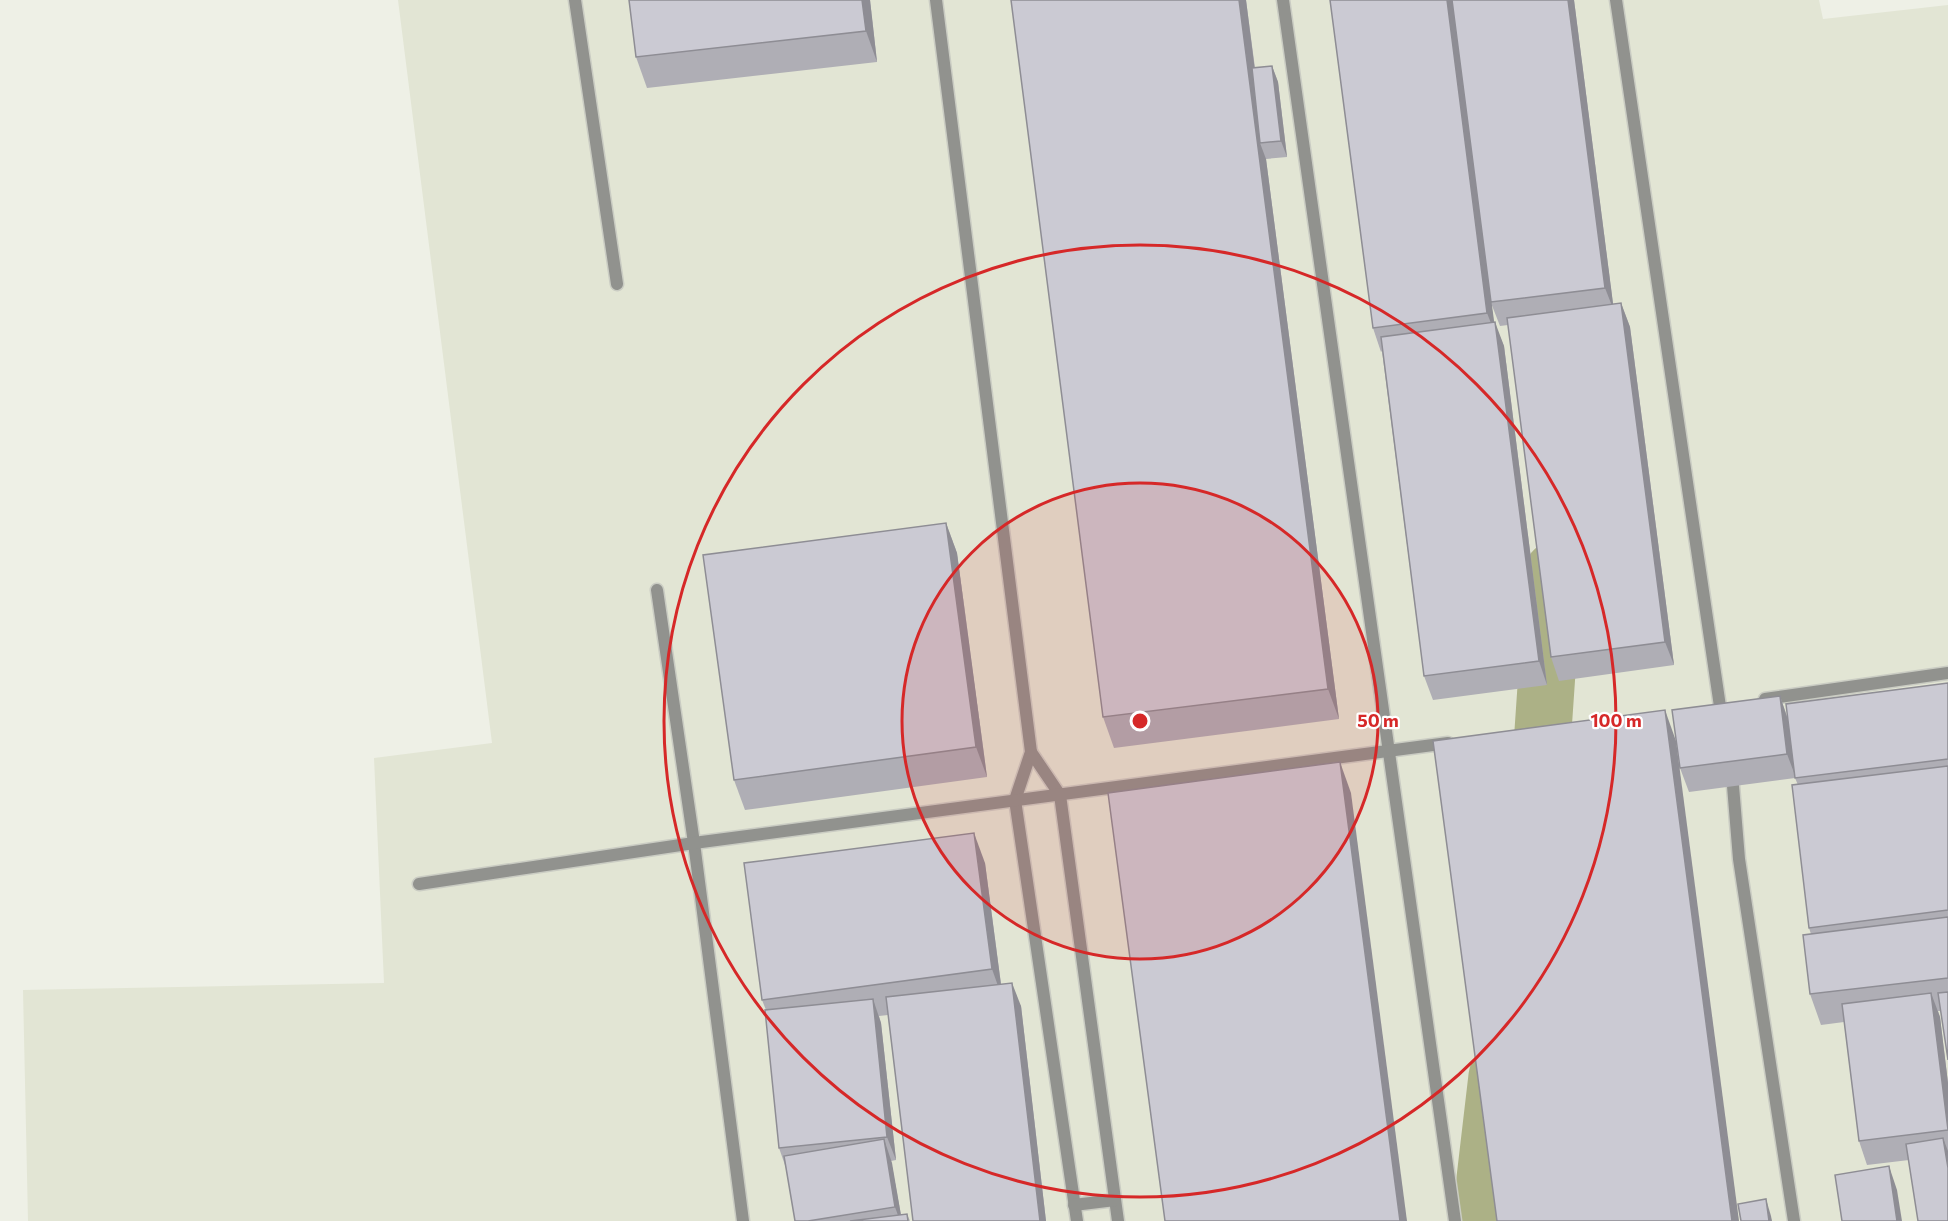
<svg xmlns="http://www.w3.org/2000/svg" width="1948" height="1221" font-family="Commissioner,sans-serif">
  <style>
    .built { fill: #e2e5d4 }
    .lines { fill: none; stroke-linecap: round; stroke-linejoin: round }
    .river { stroke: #acb186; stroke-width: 57 }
    .lane-casing { stroke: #caccc3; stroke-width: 15 }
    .lane { stroke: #91928e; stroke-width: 12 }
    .wall { fill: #afaeb5 }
    .shaded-wall { fill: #8e8d94 }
    .building { fill: #cbcad3; stroke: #8e8d94; stroke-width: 1.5 }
    .ring { fill: none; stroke: #d62828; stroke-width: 3 }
    .centre { fill: #d62828; stroke: #fff; stroke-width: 3 }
    .ring-label { font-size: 18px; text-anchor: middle; font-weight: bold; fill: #d62828; stroke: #fff; stroke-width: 4.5; stroke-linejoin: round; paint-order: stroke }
  </style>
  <rect width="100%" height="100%" fill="#eef0e6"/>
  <path class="built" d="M398 0H1819L1823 19 1948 5V1221H28L23 990 384 983 374 758 492 743Z"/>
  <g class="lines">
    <g class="river">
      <path d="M1538 804 1554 570"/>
      <path d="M1480 1221 1497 1076"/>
    </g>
    <defs>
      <g id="lane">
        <path d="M575 0 617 284"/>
        <path d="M936 0 1031 752 1015 800 1077 1221"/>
        <path d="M1283 0 1455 1221"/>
        <path d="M1616 0 1722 720"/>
        <path d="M657 590 694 843 743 1221"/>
        <path d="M1765 699 1948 673"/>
        <path d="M1031 752 1060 795 1118 1221"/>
        <path d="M1733 786 1739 859 1794 1221"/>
        <path d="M419 884 694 843 1448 743"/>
        <path d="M1074 1205 1115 1200"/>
      </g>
    </defs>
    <use href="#lane" class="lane-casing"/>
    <use href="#lane" class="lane"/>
  </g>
  <g class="wall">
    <path d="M629 0H870L877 62 647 88 636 57Z"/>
    <path d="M1246 0 1255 68 1272 66 1278 82 1287 157 1266 159 1339 719 1114 748 1103 717Z"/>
    <path d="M1330 0H1574L1613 304 1621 303 1630 327 1674 665 1559 681 1551 657 1508 325 1500 326 1491 303 1494 323 1504 346 1547 685 1433 700 1424 676 1382 351 1381 352 1373 328Z"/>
    <path d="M946 523 957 553 987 777 745 810 734 780Z"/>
    <path d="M1948 683V1060L1941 1011H1938L1940 1017 1948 1083V1221L1909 1160 1867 1165 1859 1141 1844 1022 1821 1025 1810 994 1811 934 1809 928 1798 785 1795 778 1689 792 1680 768 1780 696 1788 719Z"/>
    <path d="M985 863 1001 984 1021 1006 1046 1221H913L888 1015 879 1016 881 1023 896 1160 891 1161 901 1215 907 1214 910 1221H795L786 1168 779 1148 766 1010 762 1000Z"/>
  </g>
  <g class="shaded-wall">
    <path d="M862 0H870L877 62 866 31Z"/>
    <path d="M1239 0H1246L1264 142 1260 143 1266 159 1339 719 1328 689Z"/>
    <path d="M1447 0H1452L1496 336 1487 313Z"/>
    <path d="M1568 0H1574L1614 311 1605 288Z"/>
    <path d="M1272 66 1278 82 1287 157 1281 141Z"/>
    <path d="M1621 303 1630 327 1674 665 1665 642Z"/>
    <path d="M1495 322 1504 346 1547 685 1539 661Z"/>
    <path d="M946 523 957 553 987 777 976 747Z"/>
    <path d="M1780 696 1788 720 1796 778 1787 754Z"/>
    <path d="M1665 710 1676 741 1739 1221H1732Z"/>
    <path d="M1340 762 1351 793 1407 1221H1400Z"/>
    <path d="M974 833 985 863 1003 1000 992 969Z"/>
    <path d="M1012 983 1021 1006 1046 1221H1040Z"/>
    <path d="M1931 993 1940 1017 1948 1083V1129Z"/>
    <path d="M873 999 881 1023 896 1160 887 1137Z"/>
    <path d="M1943 1138 1948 1151V1168Z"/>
    <path d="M884 1139 892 1163 902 1221H900L895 1207Z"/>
    <path d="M1889 1166 1897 1190 1902 1221H1897Z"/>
    <path d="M1766 1199 1771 1216 1772 1221H1769Z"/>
  </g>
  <g class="building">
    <path d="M629 0H862L866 31 636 57Z"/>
    <path d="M1011 0H1239L1328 689 1103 717Z"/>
    <path d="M1330 0H1447L1487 313 1373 328Z"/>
    <path d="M1452 0H1568L1605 288 1491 302Z"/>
    <path d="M1272 66 1281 141 1260 143 1252 68Z"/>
    <path d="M1621 303 1665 642 1551 657 1507 318Z"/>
    <path d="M1495 322 1539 661 1424 676 1381 337Z"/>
    <path d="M946 523 976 747 734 780 703 555Z"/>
    <path d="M1948 683V759L1795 778 1786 704Z"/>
    <path d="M1780 696 1787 754 1680 768 1672 710Z"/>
    <path d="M1665 710 1732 1221H1497L1433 741Z"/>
    <path d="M1340 762 1400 1221H1165L1108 793Z"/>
    <path d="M1948 766V910L1809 928 1792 785Z"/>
    <path d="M974 833 992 969 762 1000 744 863Z"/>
    <path d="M1948 917V978L1810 994 1803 935Z"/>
    <path d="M1012 983 1040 1221H913L886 997Z"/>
    <path d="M1948 992V1060L1938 993Z"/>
    <path d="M1931 993 1948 1130 1859 1141 1842 1004Z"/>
    <path d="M873 999 887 1137 779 1148 765 1010Z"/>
    <path d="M1943 1138 1948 1168V1221H1918L1906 1144Z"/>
    <path d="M884 1139 895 1207 808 1221H795L784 1156Z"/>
    <path d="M1889 1166 1897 1221H1842L1835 1175Z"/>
    <path d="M1766 1199 1769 1221H1741L1738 1204Z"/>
    <path d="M907 1214 908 1221H850Z"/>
  </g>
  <circle cx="1140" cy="721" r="238" fill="#d62828" fill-opacity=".12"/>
  <g class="ring">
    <circle cx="1140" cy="721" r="238"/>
    <circle cx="1140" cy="721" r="476"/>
  </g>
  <circle cx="1140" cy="721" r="9" class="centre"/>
  <g class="ring-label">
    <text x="1378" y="727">50 m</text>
    <text x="1616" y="727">100 m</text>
  </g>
</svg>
